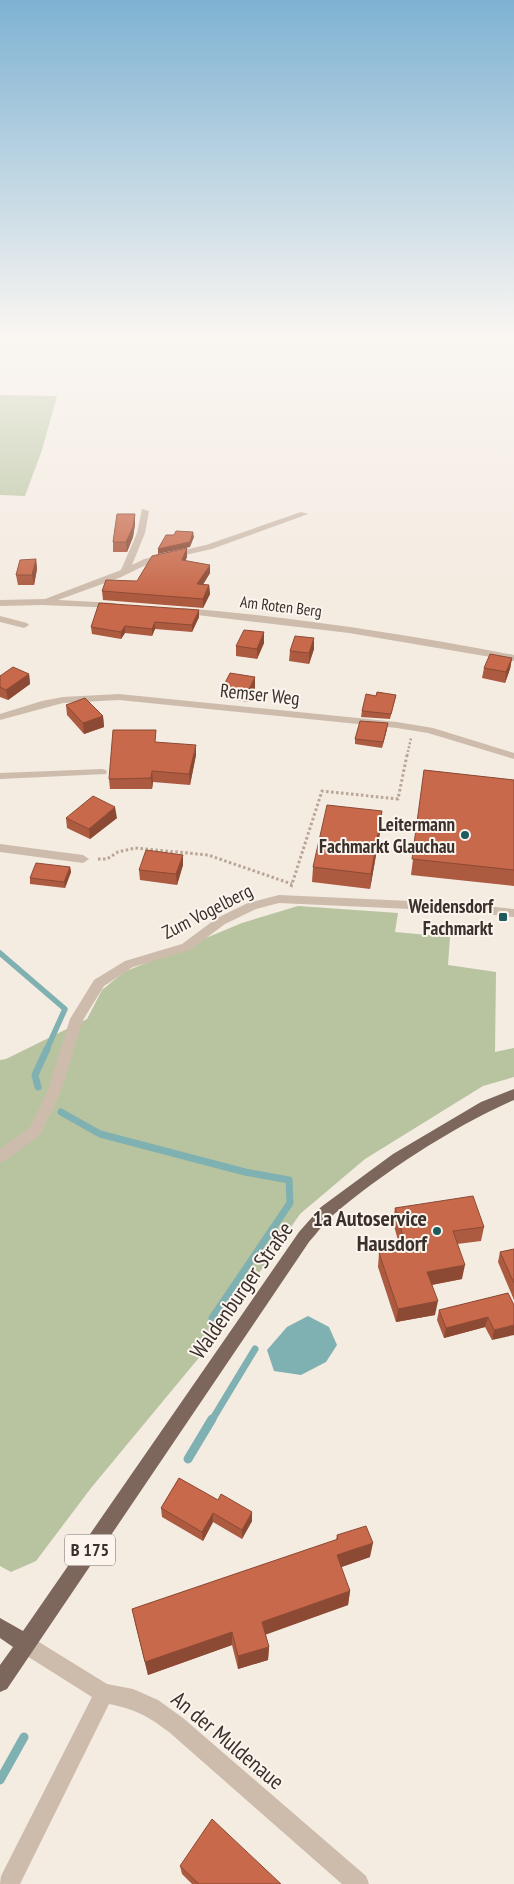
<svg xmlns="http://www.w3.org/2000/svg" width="514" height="1884" font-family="'PT Sans Narrow',sans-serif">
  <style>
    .green { fill: #b8c4a0 }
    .water { fill: #7fb0b2 }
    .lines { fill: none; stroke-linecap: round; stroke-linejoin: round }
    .stream-far2 { stroke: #7fb0b2; stroke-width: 5.5 }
    .stream-far1 { stroke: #7fb0b2; stroke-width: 7 }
    .stream { stroke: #7fb0b2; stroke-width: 9 }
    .path-far1 { stroke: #b9a596; stroke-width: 2.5; stroke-dasharray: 2 2; stroke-linecap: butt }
    .path { stroke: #b9a596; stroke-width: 3; stroke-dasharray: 2.5 2.5; stroke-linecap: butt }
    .minor { fill: #cdbbac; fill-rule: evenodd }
    .major { fill: #7d675c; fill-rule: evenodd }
    .wall { fill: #ac5a40 }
    .shaded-wall { fill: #8c4a34 }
    .building { fill: #c8694b; stroke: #8c4a34 }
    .poi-dot { fill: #1f5a5e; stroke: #fbf5ee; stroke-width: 2 }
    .labels { text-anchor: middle; stroke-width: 4; stroke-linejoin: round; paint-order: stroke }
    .far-street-label { font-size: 16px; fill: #3b302b; stroke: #fbf5ee }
    .shield { fill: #fbf5ee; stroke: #756b66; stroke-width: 1 }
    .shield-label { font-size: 18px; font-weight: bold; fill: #3b302b }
    .street-label { font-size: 19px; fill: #3b302b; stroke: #fbf5ee }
    .poi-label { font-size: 19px; font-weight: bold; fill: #3b302b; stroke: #fbf5ee; text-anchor: end }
    .near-poi-label { font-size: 22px; font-weight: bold; fill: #3b302b; stroke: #fbf5ee; text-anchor: end }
    .near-street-label { font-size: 22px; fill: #3b302b; stroke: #fbf5ee }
  </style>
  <rect width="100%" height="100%" fill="#f4ebe1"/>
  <g class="green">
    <path d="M0 395 57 396 42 450 25 496 0 495Z"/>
    <path d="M298 906 398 913 395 932 450 937 448 965 496 972 495 1052 514 1048V1077L483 1086 365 1159 300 1214 207 1348 91 1488 36 1561 11 1572 0 1566V1060L6 1059 87 1019 102 990 124 972 242 923Z"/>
  </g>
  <path class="water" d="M308 1316 329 1327 337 1345 326 1362 301 1375 274 1371 267 1350 287 1327Z"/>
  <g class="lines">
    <path class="stream-far2" d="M0 953 65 1009 46 1051"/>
    <g class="stream-far1">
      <path d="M38 1087 35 1075 47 1049"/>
      <path d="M61 1112 100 1134 245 1172 289 1180 290 1203 212 1318"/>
      <path d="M212 1420 255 1349"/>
    </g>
    <g class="stream">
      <path d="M188 1459 212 1419"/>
      <path d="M0 1780 24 1737"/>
    </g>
    <path class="path-far1" d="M407 756 411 738"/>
    <g class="path">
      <path d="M98 859H107L118 852 135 848 208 855 292 884"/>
      <path d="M291 887 322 791 398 799 407 755"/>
    </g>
    <g class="minor">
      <path d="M142 509 149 511 145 533 132 565 144 559 206 545 301 512 308 514 212 549 150 563 119 578 58 600 115 603 120 606 118 608 42 605 0 606V600L45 599 121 570 137 533Z"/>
      <path d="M183 608C294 617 404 634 514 655V661L349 633 180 613V609Z"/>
      <path d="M0 616 27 623 29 625 24 628 0 622Z"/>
      <path d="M119 694 397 722 433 728 514 753V759L428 733 397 728 119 700 63 703 0 720V714L42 701 63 697Z"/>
      <path d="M102 769 106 770 107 772 106 774 0 779V773Z"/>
      <path d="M0 844 83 855 89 859 83 863 0 852Z"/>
      <path d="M279 895 454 903 514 909V917L454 911 279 903 256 909 225 924 190 950 133 967 104 986 83 1020 61 1092 40 1135 5 1161 0 1163V1149L30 1127 47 1092 70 1019 94 980 125 961 182 944 217 918 248 903Z"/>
      <path d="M26 1634 107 1684 133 1689 158 1700 183 1718 366 1876 369 1884H342L169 1732C146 1715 137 1710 109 1704L20 1884H0L1 1876 92 1697 19 1651 16 1644 19 1637Z"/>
    </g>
    <path class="major" d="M514 1089V1100C454 1126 382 1173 332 1216 324 1223 317 1233 309 1242L7 1689 0 1692V1665L13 1647 0 1638V1618L23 1631 299 1232 321 1207 393 1154 481 1102Z"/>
  </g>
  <g class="wall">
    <path d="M135 524 133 537 127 552H113V542Z"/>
    <path d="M187 548V557L185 561 210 573 203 584 209 585 210 594 203 608 103 600 102 591 137 581Z"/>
    <path d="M36 559 37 569 34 585H18L16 575Z"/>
    <path d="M199 617 192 632 155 629 152 636 125 633 121 639 92 634 91 627Z"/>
    <path d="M264 632V643L257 659 236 656V646Z"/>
    <path d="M314 649 309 664 289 661 290 651Z"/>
    <path d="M512 658 510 669 505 683 482 678 484 668Z"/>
    <path d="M29 674 30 684 8 700 0 697V676Z"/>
    <path d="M223 687 255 688 248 702 224 698Z"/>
    <path d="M396 695 395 700 390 719 361 717 362 711 376 696Z"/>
    <path d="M66 705 103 716 104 727 84 734 67 715Z"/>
    <path d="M387 729 382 748 355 744V739Z"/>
    <path d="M156 742 196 755 190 785 153 782 152 789H110L109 779Z"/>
    <path d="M424 770 514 780V886L411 875Z"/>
    <path d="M382 811 381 827 370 889 312 882 313 867Z"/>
    <path d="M66 818H117L90 839 67 828Z"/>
    <path d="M183 855V865L177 885 140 880 139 870Z"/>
    <path d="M70 867 71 872 65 888 30 884V878Z"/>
    <path d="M395 1208 484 1227 481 1241 457 1244 462 1279 432 1285 435 1315 396 1322 378 1267 379 1253 400 1248 393 1222Z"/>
    <path d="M514 1249V1300L498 1262 500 1252Z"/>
    <path d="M508 1293 492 1340 485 1327 444 1338 437 1320 439 1310Z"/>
    <path d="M179 1478 252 1521 242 1539 213 1522 203 1541 162 1517 161 1508Z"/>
    <path d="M337 1535 370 1557 341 1567 350 1591 348 1605 265 1634 269 1647 268 1660 238 1669 232 1645 148 1675 135 1623 132 1609 336 1540Z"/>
    <path d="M180 1866 281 1884H192L182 1874Z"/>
  </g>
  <g class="shaded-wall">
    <path d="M135 514V524L133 537 127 552 126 542Z"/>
    <path d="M193 532 194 537 190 547 158 554V549Z"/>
    <path d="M187 548V557L182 569V560Z"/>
    <path d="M36 559 37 569 34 585 32 575Z"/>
    <path d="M210 565V573L198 593 197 584Z"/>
    <path d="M209 585 210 594 203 608V599Z"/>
    <path d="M199 610V617L192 632V625Z"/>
    <path d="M155 622V629L152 636V629Z"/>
    <path d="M125 626V633L121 639V632Z"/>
    <path d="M264 632V643L257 659V649Z"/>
    <path d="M314 638V649L309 664V653Z"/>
    <path d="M512 658 510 669 505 683 506 672Z"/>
    <path d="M29 674 30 684 8 700 6 690Z"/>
    <path d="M255 677V688L248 702V691Z"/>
    <path d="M103 716 104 727 84 734 83 723Z"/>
    <path d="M388 723 387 729 382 748 383 742Z"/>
    <path d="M196 745V755L190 785 189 774Z"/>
    <path d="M152 771 153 782 152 789 151 778Z"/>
    <path d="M115 807 117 818 90 839 89 829Z"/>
    <path d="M382 811 381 827 370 889 371 874Z"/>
    <path d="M183 855V865L177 885 176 874Z"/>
    <path d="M70 867 71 872 65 888 64 882Z"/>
    <path d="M465 1265 462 1279 425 1286 427 1272Z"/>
    <path d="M438 1301 435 1315 396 1322 398 1309Z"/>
    <path d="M488 1317 485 1327 444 1338 446 1328Z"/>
    <path d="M514 1325V1335L492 1340 494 1330Z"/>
    <path d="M252 1512V1521L242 1539V1530Z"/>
    <path d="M213 1513V1522L203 1541 202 1532Z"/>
    <path d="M373 1543 370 1557 336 1569 337 1555Z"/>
    <path d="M350 1591 348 1605 262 1636V1622Z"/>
    <path d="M232 1632V1645L148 1675 145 1662Z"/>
    <path d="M269 1647 268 1660 238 1669V1656Z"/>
  </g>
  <g class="building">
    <path d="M117 514H135L133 527 126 542H113Z"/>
    <path d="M176 531 193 532 190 542 158 549 166 535H174Z"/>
    <path d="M187 548 182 560 210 565 197 584 209 585 203 599 102 591 106 580 137 581 152 556Z"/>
    <path d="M36 559 32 575H16L20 560Z"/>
    <path d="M99 603 199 610 192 625 155 622 152 629 125 626 121 632 91 627Z"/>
    <path d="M244 630 264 632 257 649 236 646Z"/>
    <path d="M295 636 314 638 309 653 290 651Z"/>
    <path d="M490 654 512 658 506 672 484 668Z"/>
    <path d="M13 667 29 674 6 690 0 687V676Z"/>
    <path d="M230 673 255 677 248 691 223 687Z"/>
    <path d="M377 692 396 695 391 714 362 711 366 694 376 696Z"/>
    <path d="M85 698 103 716 83 723 66 705Z"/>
    <path d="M360 721 388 723 383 742 355 739Z"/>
    <path d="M113 730H156L155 742 196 745 189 774 152 771 151 778 109 779Z"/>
    <path d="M424 770 514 780V870L412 859Z"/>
    <path d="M93 796 115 807 89 829 66 818Z"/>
    <path d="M327 805 382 811 371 874 313 867Z"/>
    <path d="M146 850 183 855 176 874 139 870Z"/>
    <path d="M36 863 70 867 64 882 30 878Z"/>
    <path d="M473 1196 484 1227 453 1231 465 1265 427 1272 438 1301 398 1309 379 1253 406 1247 395 1208Z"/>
    <path d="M514 1249V1283L500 1252Z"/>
    <path d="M508 1293 514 1305V1325L494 1330 488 1317 446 1328 439 1310Z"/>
    <path d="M179 1478 218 1500 221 1494 252 1512 242 1530 213 1513 202 1532 161 1508Z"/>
    <path d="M366 1526 373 1543 337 1555 350 1591 262 1622 269 1647 238 1656 232 1632 145 1662 132 1609 338 1539 337 1535Z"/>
    <path d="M212 1819 281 1884H199L180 1866Z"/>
  </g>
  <linearGradient id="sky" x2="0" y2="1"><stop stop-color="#7eb2d2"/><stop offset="0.56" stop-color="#faf6f2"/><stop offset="1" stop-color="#faf6f2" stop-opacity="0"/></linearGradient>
  <rect width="514" height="597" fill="url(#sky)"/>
  <g class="poi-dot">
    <circle cx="465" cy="835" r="5"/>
    <rect x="498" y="912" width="10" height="10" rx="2.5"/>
    <circle cx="437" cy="1231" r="5"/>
  </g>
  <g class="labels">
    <g class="far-street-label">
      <text transform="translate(281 606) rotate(7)" y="6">Am Roten Berg</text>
    </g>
    <rect class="shield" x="65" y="1534.5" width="50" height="31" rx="4"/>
    <g class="shield-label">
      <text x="90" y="1556">B 175</text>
    </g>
    <g class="street-label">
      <text transform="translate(260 694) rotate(6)" y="7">Remser Weg</text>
      <text transform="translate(207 911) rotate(-27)" y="7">Zum Vogelberg</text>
    </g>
    <g class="poi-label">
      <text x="455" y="831">Leitermann<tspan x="455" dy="22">Fachmarkt Glauchau</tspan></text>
      <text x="493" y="913">Weidensdorf<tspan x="493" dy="22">Fachmarkt</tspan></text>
    </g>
    <g class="near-poi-label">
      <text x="427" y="1226">1a Autoservice<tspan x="427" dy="25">Hausdorf</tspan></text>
    </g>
    <g class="near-street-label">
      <text transform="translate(241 1290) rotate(-55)" y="8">Waldenburger Straße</text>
      <text transform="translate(228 1740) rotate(40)" y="8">An der Muldenaue</text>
    </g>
  </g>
</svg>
